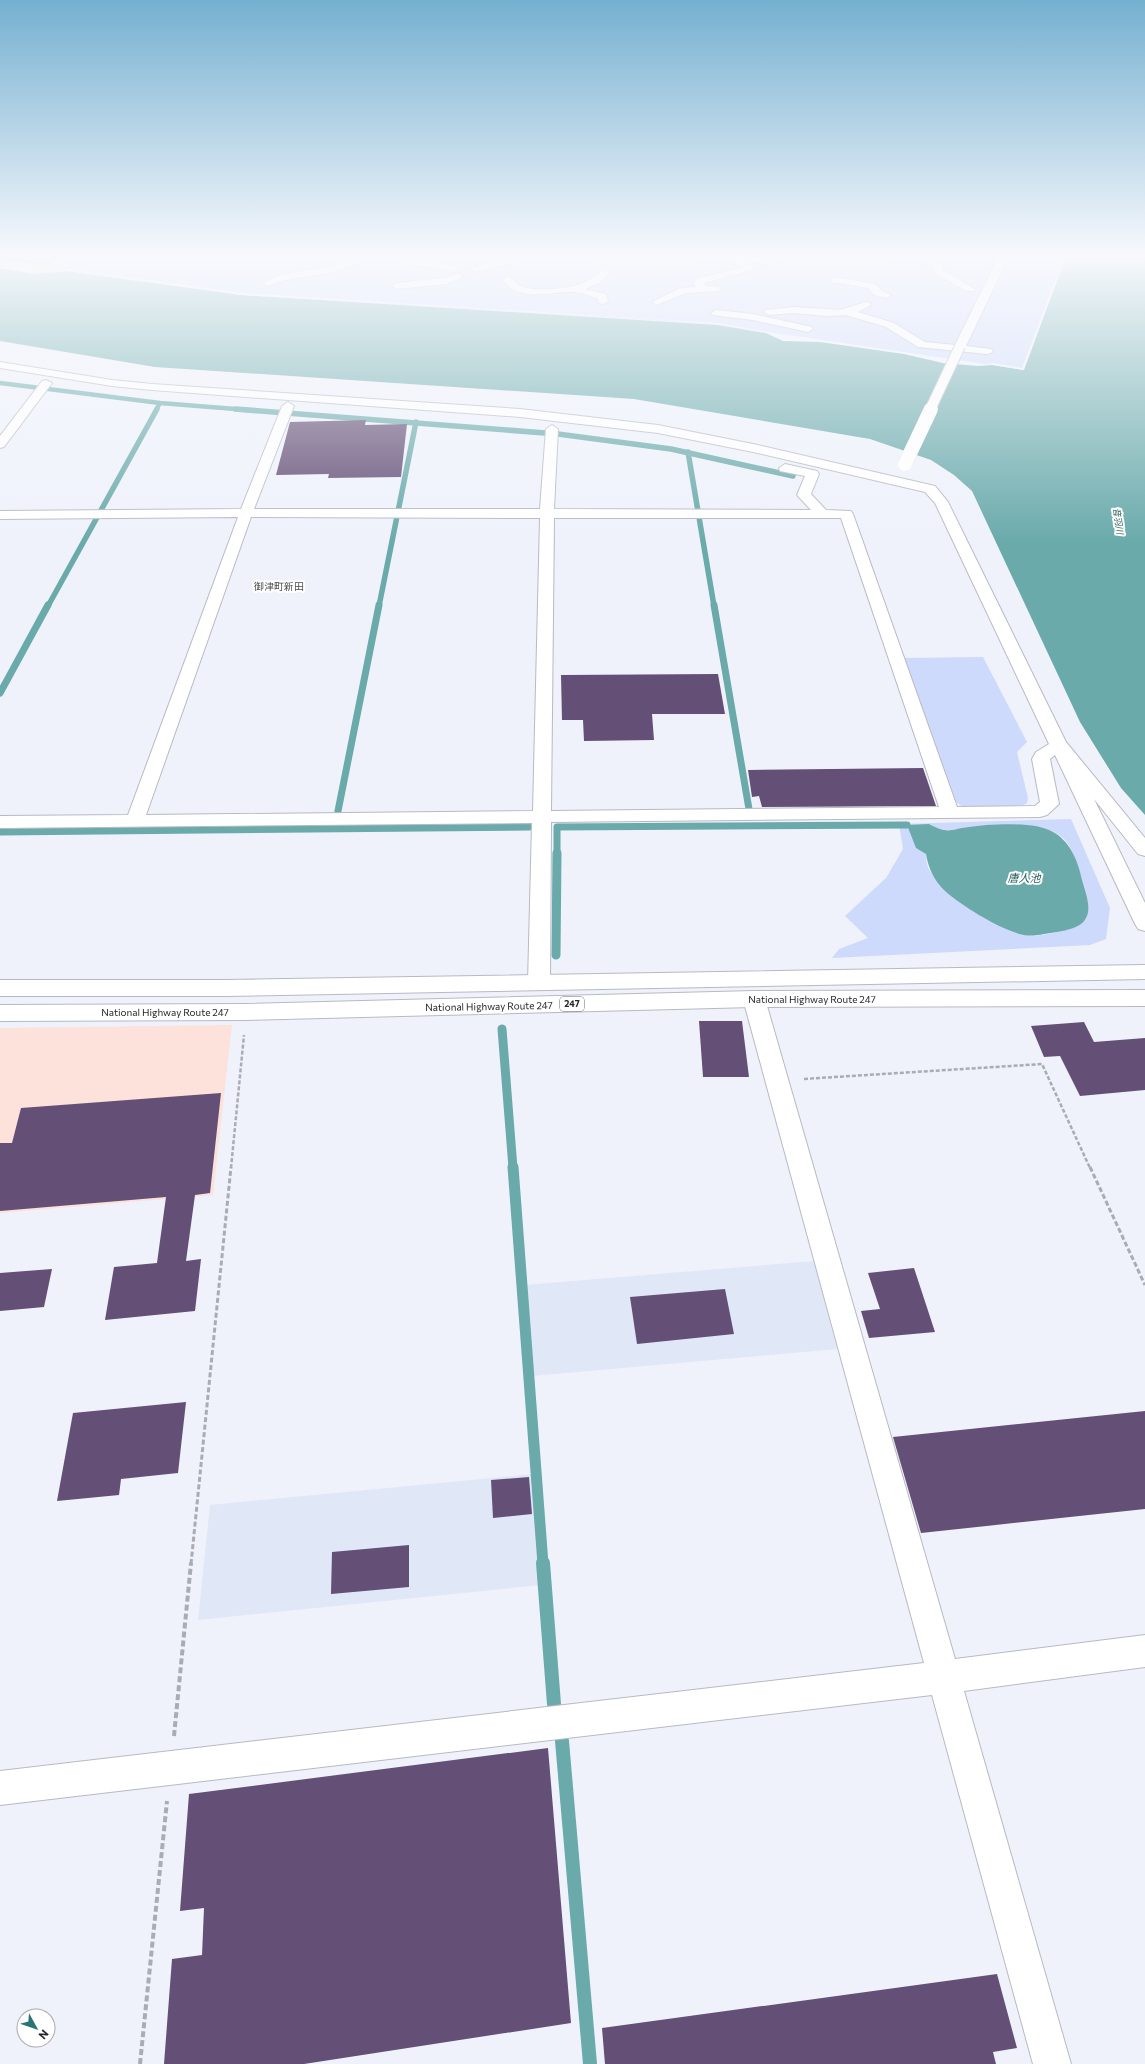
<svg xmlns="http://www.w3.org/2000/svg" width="1145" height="2064" font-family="Commissioner,'Noto Sans JP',sans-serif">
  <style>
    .commercial { fill: #fce2da }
    .built { fill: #e0e7f7 }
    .green { fill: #cedafb; fill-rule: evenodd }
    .sand { fill: #f3e9c4 }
    .water { fill: #6aaaab }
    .pier { fill: #eff2fb }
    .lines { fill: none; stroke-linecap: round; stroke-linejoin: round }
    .stream-far5 { stroke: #6aaaab; stroke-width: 4.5 }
    .stream-far4 { stroke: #6aaaab; stroke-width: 5.5 }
    .stream-far3 { stroke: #6aaaab; stroke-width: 7 }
    .stream-far2 { stroke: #6aaaab; stroke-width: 9 }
    .stream-far1 { stroke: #6aaaab; stroke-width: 11 }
    .stream { stroke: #6aaaab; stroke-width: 14 }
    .building { fill: #644f76 }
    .minor-casing { stroke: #b7bac3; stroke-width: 2 }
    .highway-casing { stroke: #b7bac3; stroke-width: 2 }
    .path-far2 { stroke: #aaacb3; stroke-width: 2.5; stroke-dasharray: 4 2; stroke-linecap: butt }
    .path-far1 { stroke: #aaacb3; stroke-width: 3; stroke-dasharray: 5 2.5; stroke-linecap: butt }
    .path { stroke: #aaacb3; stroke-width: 4; stroke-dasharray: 6 3; stroke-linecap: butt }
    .minor { fill: #fff; fill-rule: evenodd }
    .highway { fill: #fff; fill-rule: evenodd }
    .minor-bridge-far1-casing { stroke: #b7bac3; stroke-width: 12; stroke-linecap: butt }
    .minor-bridge-casing { stroke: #b7bac3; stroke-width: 14; stroke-linecap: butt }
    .minor-bridge-far1 { stroke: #fff; stroke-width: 10 }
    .minor-bridge { stroke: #fff; stroke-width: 14 }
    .labels { text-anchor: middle; stroke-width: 4; stroke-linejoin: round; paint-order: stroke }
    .far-water-label { font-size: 9px; font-style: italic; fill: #245c5c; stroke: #fff }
    .shield { fill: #fff; stroke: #67686a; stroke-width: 1 }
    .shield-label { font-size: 9px; font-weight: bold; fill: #26272a }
    .far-quarter-label { font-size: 10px; fill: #4b4e55; stroke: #fff }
    .street-label { font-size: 10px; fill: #26272a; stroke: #fff }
    .water-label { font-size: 11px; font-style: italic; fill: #245c5c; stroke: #fff }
  </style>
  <rect width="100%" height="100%" fill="#eff2fb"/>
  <path class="commercial" d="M232 1025 213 1195 0 1213V1028Z"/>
  <g class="built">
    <path d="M814 1261 837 1349 532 1376 525 1285Z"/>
    <path d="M533 1474 541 1585 198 1620 210 1505Z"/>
  </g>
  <g class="green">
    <path d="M84 254H1067L1024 370 714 324 242 295 46 268Z"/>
    <path d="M983 657 1027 742 1017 752 1028 798 1027 803 1023 805 963 807 956 802 903 658Z"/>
    <path d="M1071 819 1110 908 1106 939 1090 945 832 958 839 949 868 938 845 916 886 878 903 849 899 824ZM929 824C950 835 949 829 969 827 995 824 1044 820 1064 839 1072 847 1075 859 1078 869 1082 880 1089 896 1088 908 1088 913 1083 920 1081 924 1066 931 1041 937 1025 935 999 932 934 890 927 864 924 851 928 837 929 824Z"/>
  </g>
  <g class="sand">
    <path d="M75 254H84L47 268 59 270C40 275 20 269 0 267V261L33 262Z"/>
    <path d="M290 254H450L415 257Z"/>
    <path d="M577 254H707L696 265 679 269 654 265 598 264Z"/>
    <path d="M765 254H914C879 269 824 273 788 264 780 262 772 257 765 254Z"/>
  </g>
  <g class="water">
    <path d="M0 254H75L48 264 0 261Z"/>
    <path d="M1067 254H1145V815L1121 788 1080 722 972 491 954 475 931 460 870 439 634 399 155 367 0 341V268L35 274 67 271 242 295 718 325 766 333 783 341 820 342 904 354 943 363 978 366 993 365 1023 370Z"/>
    <path d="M929 824C950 835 949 829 969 827 990 824 1035 821 1053 832 1070 841 1078 861 1082 880 1085 890 1092 908 1086 918 1081 928 1067 930 1057 932 1047 933 1034 937 1024 935 1002 931 962 906 945 891 934 881 928 867 926 854L916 848 907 825Z"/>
  </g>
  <g class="pier">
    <path d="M1065 254H1067L1024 370 986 364 993 363 1022 368Z"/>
    <path d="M68 269 242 293 718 323 768 332 714 324 665 320 242 295 59 270Z"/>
  </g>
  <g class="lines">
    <g class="stream-far5">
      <path d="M0 383 160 403 248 410"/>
      <path d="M156 410 160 403"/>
    </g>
    <g class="stream-far4">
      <path d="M235 409 558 434 671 449 793 476"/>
      <path d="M688 452 714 606"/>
      <path d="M48 606 157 409"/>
      <path d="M379 606 416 422"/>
    </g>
    <g class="stream-far3">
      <path d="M714 605 749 809"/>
      <path d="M0 693 48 605"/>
      <path d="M338 811 379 605"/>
      <path d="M0 832 529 827"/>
      <path d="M557 854V827L907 825"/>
    </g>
    <g class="stream-far2">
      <path d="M556 955 557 853"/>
      <path d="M502 1029 513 1168"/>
    </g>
    <path class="stream-far1" d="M513 1167 543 1564"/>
    <g class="stream">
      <path d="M543 1563 554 1704"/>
      <path d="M562 1741 590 2064"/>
    </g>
  </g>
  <g class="building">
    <path d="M366 420 365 425 407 424 401 477 328 478 329 474 276 475 290 422Z"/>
    <path d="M718 674 725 714H652L654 740 584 741 583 720H562L561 675Z"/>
    <path d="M923 768 936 806 762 807 759 796 752 797 748 770Z"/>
    <path d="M699 1021H742L749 1077H703Z"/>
    <path d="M1084 1022 1094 1042 1145 1038V1090L1080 1096 1060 1056 1044 1057 1031 1026Z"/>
    <path d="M221 1093 210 1193 195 1195 186 1261 201 1259 195 1311 105 1320 114 1267 157 1263 166 1197 0 1211V1143H12L21 1108Z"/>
    <path d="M914 1268 935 1332 869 1338 861 1311 880 1309 868 1273Z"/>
    <path d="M52 1269 44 1307 0 1311V1273Z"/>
    <path d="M725 1289 734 1334 637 1344 630 1297Z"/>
    <path d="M186 1402 178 1473 121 1479 119 1495 57 1501 73 1413Z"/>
    <path d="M1145 1411V1509L921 1533 893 1437Z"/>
    <path d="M529 1477 532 1514 493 1518 491 1480Z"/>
    <path d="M409 1545V1587L331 1594 332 1552Z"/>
    <path d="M548 1748 571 2023 304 2064H164L172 1959 202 1955 204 1908 180 1911 189 1794Z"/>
    <path d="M997 1974 1017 2048 993 2052 996 2064H605L602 2028Z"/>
  </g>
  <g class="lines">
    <defs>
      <g id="minor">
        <path d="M63 254H93L100 257C95 262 68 259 63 254Z"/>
        <path d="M147 254H162L150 259 145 256Z"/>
        <path d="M739 254 769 259 774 262 769 265 740 259 749 262 754 268 752 270 704 283 706 286 719 287 720 289 719 291 686 293 657 305 652 302 680 288 696 287 694 283 697 279 743 267 724 259 726 257Z"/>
        <path d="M1000 254H1010L966 346 991 349 993 351 991 353 987 354 918 347 886 327 846 315 828 316 794 313 769 315 764 312 765 310 794 307 840 310 866 302 870 303 871 305 858 312 894 323 925 342 955 345Z"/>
        <path d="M357 257 362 260 360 262 334 272 285 280 268 286 263 283 280 275 329 267Z"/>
        <path d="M511 258 516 261 514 263 475 272 470 269 489 262Z"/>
        <path d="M406 260 431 261 457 267 459 269 454 272 431 267 403 265 401 263Z"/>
        <path d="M930 261 941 264 943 270 975 289 974 291H966L935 273 933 268 925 264Z"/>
        <path d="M604 270 609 273 601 282 585 289 606 294 608 301 603 304 599 303 597 298C590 296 581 292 573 292 549 291 519 303 503 280L508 277C514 279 517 285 523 287 541 292 566 289 583 283 591 280 598 272 604 270Z"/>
        <path d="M458 273 461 274V278L447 284 397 289 392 286 397 283 445 278Z"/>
        <path d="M835 277 875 284 882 291 891 295 886 298 874 295 868 288 831 282 830 280Z"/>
        <path d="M716 310 753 314 812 327 813 329 808 332 753 320 712 315 711 313Z"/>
        <path d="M0 362 112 380 152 384 520 409 658 425 753 444 935 486 948 502 1066 742 1145 838V856L1138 854 1094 799 1145 903V931L1138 929 1135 924 1055 755 1050 759 1059 804 1047 815 1040 817 551 822 550 983 546 988 539 990 532 988 528 983 532 823 0 828V816L128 815 238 517 0 519V511L241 509 282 406 288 402 294 406 254 509H540L546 429 552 425 558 429 554 509 811 510 797 495 805 476 780 471 779 468 785 464 817 471 819 474 811 494 826 510 851 511 853 514 957 807 1035 806 1040 802 1032 759 1036 752 1049 744 935 503 925 492 753 452 658 433 520 417 152 390 112 386 0 368ZM251 517 540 518 533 811 146 815ZM554 518H841L939 807 551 811Z"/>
        <path d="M46 380 52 383 4 447 0 448V436L42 381Z"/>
        <path d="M754 991 762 994 765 999 955 1659 1145 1635V1667L964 1691 1071 2064H1033L932 1695 0 1805V1771L924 1663 743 999 746 994Z"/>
      </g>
      <g id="highway">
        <path d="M1145 965V979L227 996H0V980H227Z"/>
        <path d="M1145 990V1006L754 1007 246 1020 0 1021V1005L246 1004 754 991Z"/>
      </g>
    </defs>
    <use href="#minor" class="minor-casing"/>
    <use href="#highway" class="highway-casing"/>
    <g class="path-far2">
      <path d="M804 1079 1042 1064 1090 1168"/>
      <path d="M231 1168 244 1035"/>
    </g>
    <g class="path-far1">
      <path d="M1090 1167 1145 1285"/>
      <path d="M191 1564 231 1167"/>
    </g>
    <g class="path">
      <path d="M174 1736 191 1563"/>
      <path d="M140 2064 167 1801"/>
    </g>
    <use href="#minor" class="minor"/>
    <use href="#highway" class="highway"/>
    <defs>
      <path id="minor-bridge-far1" d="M930 410 960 346"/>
      <path id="minor-bridge" d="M905 464 931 409"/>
    </defs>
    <use href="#minor-bridge-far1" class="minor-bridge-far1-casing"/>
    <use href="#minor-bridge" class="minor-bridge-casing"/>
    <use href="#minor-bridge-far1" class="minor-bridge-far1"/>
    <use href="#minor-bridge" class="minor-bridge"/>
  </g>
  <linearGradient id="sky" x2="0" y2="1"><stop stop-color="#75b0d0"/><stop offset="0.47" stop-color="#f8f9fd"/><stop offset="1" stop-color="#f8f9fd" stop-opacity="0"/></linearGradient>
  <rect width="1145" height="543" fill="url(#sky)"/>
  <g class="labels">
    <g class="far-water-label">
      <text transform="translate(1118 521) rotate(82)" y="3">音羽川</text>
    </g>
    <rect class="shield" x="560" y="997" width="24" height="14" rx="3"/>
    <g class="shield-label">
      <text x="572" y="1007">247</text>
    </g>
    <g class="far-quarter-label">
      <text x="279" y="590">御津町新田</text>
    </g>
    <g class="street-label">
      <text x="812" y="1003">National Highway Route 247</text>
      <text transform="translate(489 1006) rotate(-1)" y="4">National Highway Route 247</text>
      <text x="165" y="1016">National Highway Route 247</text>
    </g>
    <g class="water-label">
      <text x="1024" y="882">唐人池</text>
    </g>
  </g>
  <g transform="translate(36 2028) rotate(130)"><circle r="19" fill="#ffffff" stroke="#a8a9aa"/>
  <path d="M0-3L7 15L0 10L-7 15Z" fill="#2a7476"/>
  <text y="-6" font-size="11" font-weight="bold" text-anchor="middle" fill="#26272a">N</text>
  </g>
</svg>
